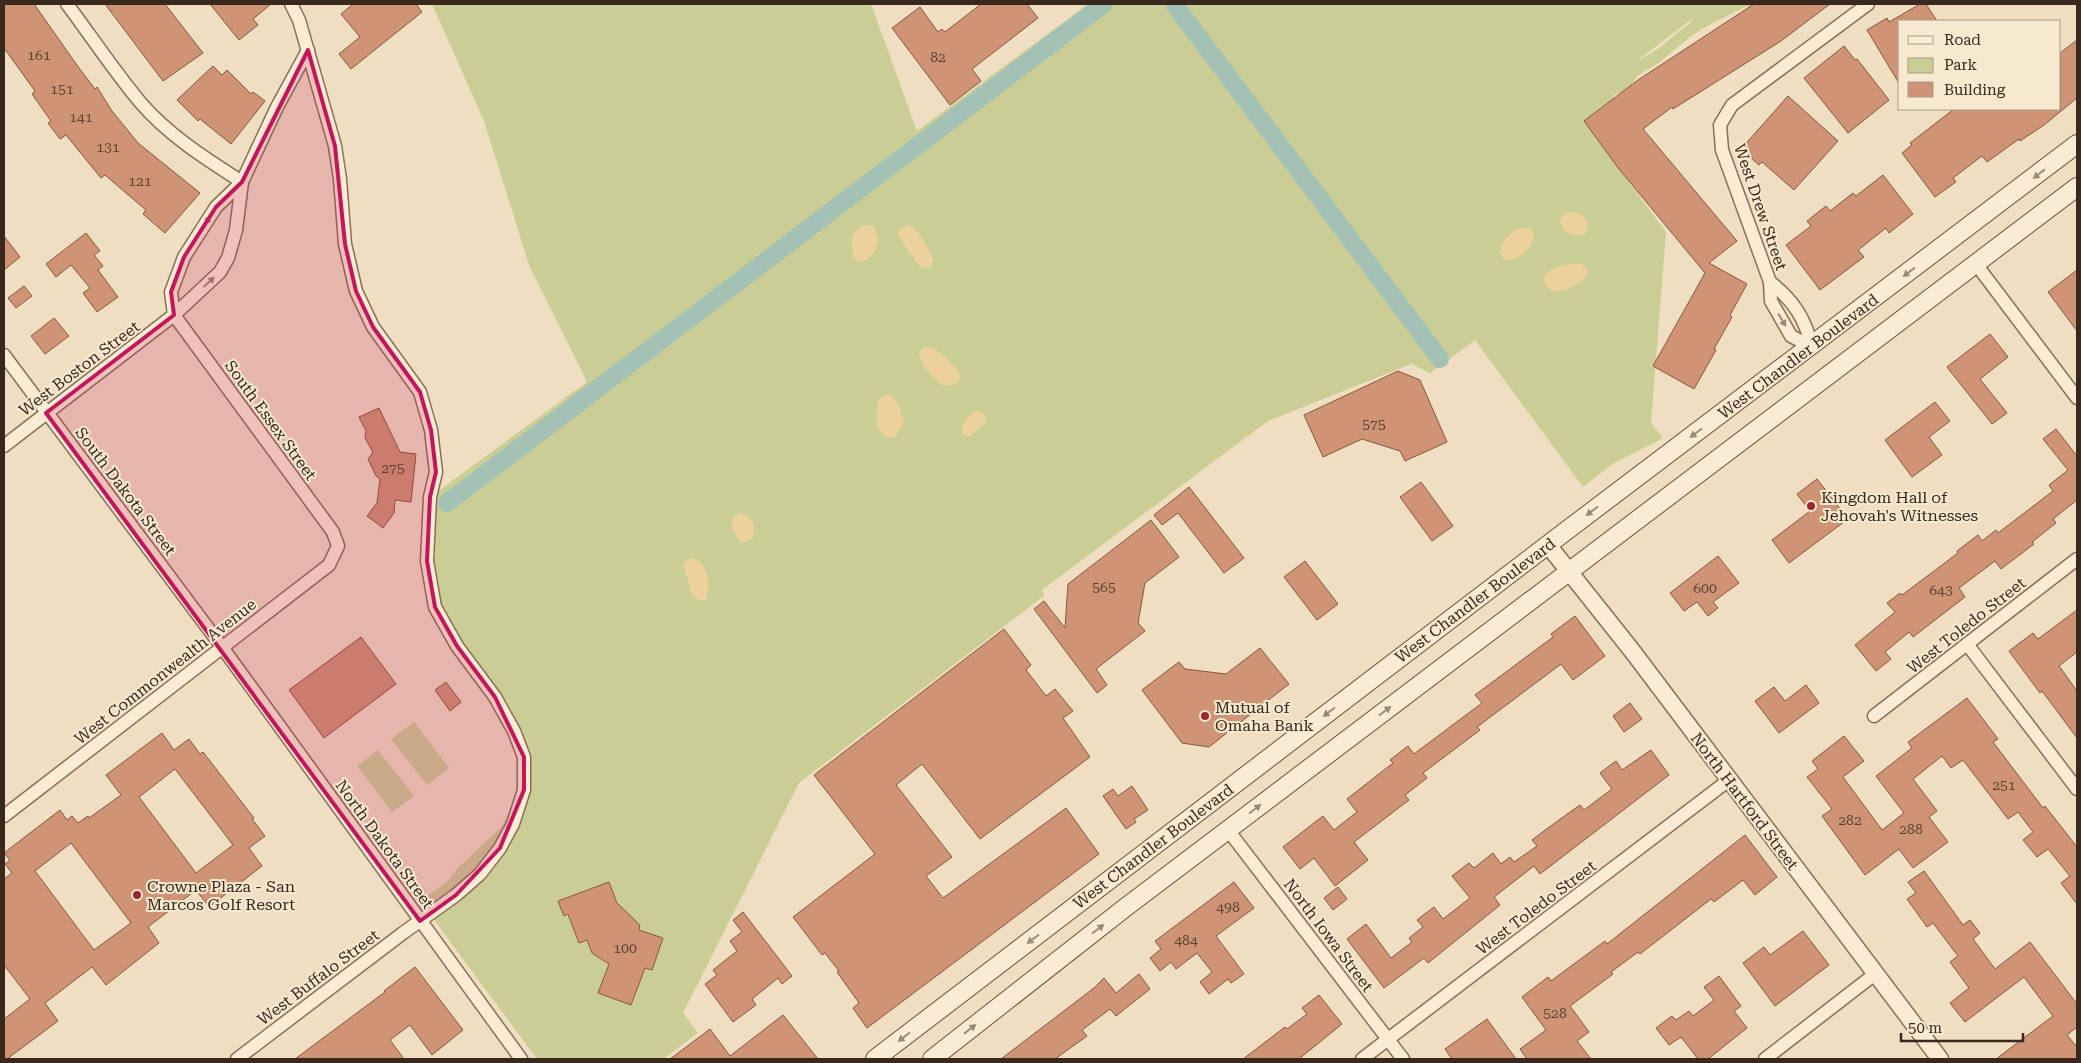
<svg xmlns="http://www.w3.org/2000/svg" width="2081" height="1063" font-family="'Roboto Serif',serif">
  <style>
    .green { fill: #cbce94; fill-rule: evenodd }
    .sand { fill: #ecd19c }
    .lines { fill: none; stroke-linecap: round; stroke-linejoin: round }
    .canal { stroke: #a4c1b6; stroke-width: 18 }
    .building { fill: #cf9475; stroke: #89553d; fill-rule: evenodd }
    .minor-casing { stroke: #896e58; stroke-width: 15 }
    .tertiary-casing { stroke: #896e58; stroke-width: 19 }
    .secondary-casing { stroke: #6b4f3b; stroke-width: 20 }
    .minor { stroke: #faecd4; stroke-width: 12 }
    .tertiary { stroke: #faecd4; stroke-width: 16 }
    .secondary { stroke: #faecd4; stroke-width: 18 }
    .oneway { fill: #998a78 }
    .marked { fill: #c2185b; fill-opacity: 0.2; stroke: #c2185b; stroke-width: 4; stroke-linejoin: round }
    .poi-dot { fill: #9a262f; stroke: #f6e9d0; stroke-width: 2 }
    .labels { text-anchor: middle; stroke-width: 4; stroke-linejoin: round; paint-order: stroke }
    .number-label { font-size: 14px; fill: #5e4333 }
    .street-label { font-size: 16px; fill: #38281d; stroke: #f6e9d0 }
    .poi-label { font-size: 16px; fill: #38281d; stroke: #f6e9d0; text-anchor: start }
  </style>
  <rect width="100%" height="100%" fill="#efdec1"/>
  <g class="green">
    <path d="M432 4H871L917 131 1088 4H1771L1772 5 1757 12 1747 6 1709 25 1691 36 1660 62 1637 76 1629 90 1614 95 1610 112 1593 134 1666 232 1651 423 1663 438 1614 463 1583 487 1475 340 1430 373 1411 364 1268 421 1042 590 1045 595 799 783 683 1013 698 1033 663 1059H537L420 901 447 882 457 869 502 826 512 804 524 790 517 761 514 731 435 607 430 497 587 382 529 265 484 121ZM1693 18 1691 22 1658 49 1634 63Z"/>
    <path d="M414 722 449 768 427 785 391 739Z"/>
    <path d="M378 750 414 796 392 812 357 766Z"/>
  </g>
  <g class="sand">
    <path d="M1568 212C1578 212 1586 215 1588 226L1586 234 1575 236C1566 232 1558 228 1561 217Z"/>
    <path d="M864 225 874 226C880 243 877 255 861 263L853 257C850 241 850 233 864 225Z"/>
    <path d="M909 225C920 230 928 248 933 259L930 268 921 267C915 261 900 240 898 232L902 228Z"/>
    <path d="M1520 228 1531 229 1534 234C1534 248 1517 262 1504 260L1500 253C1501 242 1510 232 1520 228Z"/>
    <path d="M1580 263 1586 267 1588 274C1579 288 1543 303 1544 276 1552 266 1569 263 1580 263Z"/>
    <path d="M926 347C942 350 954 364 962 378L956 384 943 386C932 377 920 366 919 352Z"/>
    <path d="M889 394 898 404 904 422 896 436 889 438C873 432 876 413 879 399Z"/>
    <path d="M976 411 984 414 986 422 969 437 963 435 961 429 968 417Z"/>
    <path d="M739 513 747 515 754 525 753 538 747 542H740L732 527 733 518Z"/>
    <path d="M690 558C707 559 713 586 705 600H699L692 595 683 564Z"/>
  </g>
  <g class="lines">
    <g class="canal">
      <path d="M1174 4 1440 359"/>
      <path d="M447 503 1104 4"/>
    </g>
  </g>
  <g class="building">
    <path d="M4 4H34L79 68 95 89 97 87 112 111 138 143 200 193 165 233 143 214 146 210 105 175 101 178 66 135 60 139 48 123 51 121 32 94 35 91 4 48Z"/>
    <path d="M105 4H165L203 53 163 81Z"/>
    <path d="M210 4H271L253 19 258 25 239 40Z"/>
    <path d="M353 4H416L422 12 351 69 339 54 360 37 341 14Z"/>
    <path d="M981 4H1027L1038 18 972 69 981 81 950 105 892 28 920 7 938 32 942 29 945 32Z"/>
    <path d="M1754 4H1830L1781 41 1673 109 1672 107 1643 129 1737 241 1709 263 1747 284 1730 315 1732 317 1714 349 1716 350 1694 389 1653 366 1705 273 1619 169 1584 121 1638 80Z"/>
    <path d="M1920 4H1926L1937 21H1900V85L1867 30 1887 18 1889 22Z"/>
    <path d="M2077 40V98L2044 125 2020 141 2019 139 1987 162 1982 156 1953 178 1956 182 1935 197 1902 153 1912 145 1910 143 1954 109H2060V53Z"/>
    <path d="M1844 46 1855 60 1857 59 1889 100 1848 133 1804 78Z"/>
    <path d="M213 66 222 75 227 70 251 94 253 92 265 101 231 144 200 119 198 121 177 100Z"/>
    <path d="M1788 96 1838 141 1794 190 1762 162 1759 165 1741 149Z"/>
    <path d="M1883 175 1913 214 1889 233 1886 228 1858 250 1864 257 1820 290 1786 245 1811 226 1807 221 1826 206 1830 211 1853 193 1856 196Z"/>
    <path d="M86 233 100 251 94 255 103 266 98 270 118 297 97 312 83 293 90 288 71 265 56 277 46 264Z"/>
    <path d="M4 236 20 257 4 270Z"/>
    <path d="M2077 270V331L2048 292Z"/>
    <path d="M24 286 32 296 16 308 8 298Z"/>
    <path d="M54 318 69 336 45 354 31 336Z"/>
    <path d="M1990 334 2008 357 1980 379 2007 413 1992 424 1947 367Z"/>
    <path d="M1398 371 1420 380 1447 442 1405 461 1400 451 1362 439 1323 457 1304 415Z"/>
    <path d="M1935 402 1950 421 1929 437 1942 455 1912 477 1885 440Z"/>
    <path d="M379 408 400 452 416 454 411 502 395 500 394 513 383 528 367 516 377 503 380 479 376 476 368 459 373 452 365 438 366 431 359 417Z"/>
    <path d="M2056 429 2077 456V500L2053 519 2056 523 2032 542 2034 544 2001 569 1995 561 1959 588 1965 597 1913 637 1909 632 1885 652 1891 659 1876 671 1855 645 1895 612 1887 603 1900 593 1902 595 1958 553 1957 551 1978 535 1982 541 1996 530 1998 533 2053 491 2049 485 2068 470 2043 439Z"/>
    <path d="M1817 479 1848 519 1789 563 1772 540 1810 511 1797 494Z"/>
    <path d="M1421 482 1453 526 1432 541 1400 497Z"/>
    <path d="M1189 487 1244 558 1224 573 1178 513 1162 525 1154 515Z"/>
    <path d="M1151 520 1179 557 1145 583 1138 623 1145 631 1096 669 1107 685 1097 693 1034 609 1044 601 1065 628 1068 584Z"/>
    <path d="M1718 556 1739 583 1713 602 1718 608 1708 616 1697 602 1684 611 1670 593Z"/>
    <path d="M1305 561 1338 604 1317 620 1284 577Z"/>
    <path d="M2077 610V652L2059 666 2077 691V738L2042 691 2040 693 2009 651 2033 633 2038 639Z"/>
    <path d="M1575 616 1605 656 1573 680 1561 664 1477 727 1480 730 1423 773 1427 778 1405 795 1409 800 1354 842 1368 860 1335 886 1314 858 1300 869 1283 847 1323 816 1334 830 1357 812 1347 799 1393 763 1390 760 1408 746 1414 754 1482 703 1475 695 1553 637 1551 634Z"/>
    <path d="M1004 629 1031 665 1026 670 1046 696 1055 689 1073 711 1063 718 1090 757 980 839 922 764 896 785 952 857 926 876 943 898 1066 808 1099 854 867 1028 853 1008 859 1003 837 972 839 971 825 953 822 955 793 917 875 854 814 775Z"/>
    <path d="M361 637 396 684 324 738 289 690Z"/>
    <path d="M1260 648 1289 684 1209 747 1182 743 1142 690 1179 662 1185 669 1226 674Z"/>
    <path d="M446 682 461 702 450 711 435 690Z"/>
    <path d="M1806 685 1819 703 1779 733 1755 701 1774 687 1785 701Z"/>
    <path d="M1967 698 1998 739 1993 742 2043 808 2045 806 2077 847V904L2061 883 2070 876 2048 849 2037 857 2023 840 2033 832 2018 812 2008 819 1963 760 1951 768 1942 756 1913 779 1937 811 1929 817 1948 842 1913 868 1899 849 1865 875 1822 816 1832 809 1807 777 1818 769 1812 761 1844 736 1864 761 1843 777 1882 830 1904 813 1876 776 1912 748 1908 742Z"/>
    <path d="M1630 703 1642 719 1624 732 1613 716Z"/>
    <path d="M162 733 174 750 189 739 200 754 203 752 254 818 252 819 265 836 249 848 262 866 209 907 196 890 170 910 148 927 159 943 106 985 92 967 45 1003 58 1021 7 1059H4V1019L30 999 4 965V879L12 873 5 864 10 860 4 853 60 810 67 820 72 816 78 823 88 816 89 818 121 795 106 775ZM175 769 233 845 196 873 139 797ZM71 843 131 923 94 950 35 871Z"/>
    <path d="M1651 750 1669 775 1540 874 1534 866 1494 897 1500 905 1428 963 1424 958 1384 988 1347 939 1366 924 1391 958 1412 942 1409 938 1423 927 1417 920 1434 907 1443 919 1470 898 1452 876 1469 863 1474 868 1493 853 1501 864 1510 857 1514 862 1537 846 1532 840 1552 825 1580 805 1584 810 1612 789 1600 773 1616 761 1622 770Z"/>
    <path d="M1132 786 1148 810 1134 819 1136 822 1126 829 1103 796 1113 789 1118 796Z"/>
    <path d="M1745 835 1777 877 1755 895 1743 880 1714 902 1711 899 1640 954 1638 952 1611 972 1613 974 1570 1006 1589 1032 1577 1041 1591 1059H1527L1520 1049 1546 1030 1522 997 1548 977 1551 981 1605 941 1607 944Z"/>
    <path d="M1924 871 1963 925 1970 920 1980 933 1973 939 1995 969 2030 942 2077 1004V1027L2067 1035 2077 1047V1059H1996L2053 1016 2024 977 1965 1022 1950 1003 1969 988 1950 962 1958 956 1933 923 1927 927 1907 899 1916 893 1908 882Z"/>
    <path d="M609 882 617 903 640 925 639 930 663 938 652 970 645 968 631 1005 598 993 609 964 592 953 587 940 579 943 568 914 564 916 558 901Z"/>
    <path d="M1234 882 1254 908 1216 936 1244 974 1231 983 1228 979 1209 994 1200 982 1212 972 1197 953 1176 969 1171 962 1160 971 1150 958 1161 949 1155 941Z"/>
    <path d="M1338 887 1347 899 1333 910 1324 898Z"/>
    <path d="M743 912 792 976 782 984 778 978 752 999 756 1005 733 1022 705 984 717 975 713 970 737 951 730 941 742 932 733 920Z"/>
    <path d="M1803 931 1829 965 1775 1006 1743 963 1764 947 1770 955Z"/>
    <path d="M415 967 463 1030 432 1055 410 1025 390 1040 404 1059H295L385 992 384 991Z"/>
    <path d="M1139 974 1150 989 1116 1016 1110 1009 1082 1030 1087 1036 1055 1059H1001L1094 988 1104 978 1116 993Z"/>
    <path d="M1719 976 1741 1006 1734 1011 1747 1028 1708 1059H1698L1681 1037 1669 1045 1656 1028 1672 1016 1676 1020 1689 1011 1693 1016 1714 1000 1704 987Z"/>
    <path d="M1319 995 1342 1024 1299 1059H1243L1285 1027 1287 1029 1307 1014 1302 1008Z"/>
    <path d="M783 1015 818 1059H670L710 1029 730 1056Z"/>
    <path d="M1487 1019 1516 1059H1452L1445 1049Z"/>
  </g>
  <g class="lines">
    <defs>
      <g id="minor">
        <path d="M67 4C91 36 114 71 140 102 168 135 206 159 242 182"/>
        <path d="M1976 264 2077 398"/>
        <path d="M1770 282C1793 300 1805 318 1812 347"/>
        <path d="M1812 347 1791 336 1771 301 1770 282 1722 150 1720 125 1732 105 1868 4"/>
        <path d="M4 355 222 647 521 1059"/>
        <path d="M4 446 174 315 220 272 228 258 236 230 242 182 277 107 308 50"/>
        <path d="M1967 644 2077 789"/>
        <path d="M1874 716 2077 559"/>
        <path d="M4 816 329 565 338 546 333 532 174 315 171 292 184 257 216 207 242 182"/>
        <path d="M1228 830 1403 1059"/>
        <path d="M237 1059 403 933 456 895 480 874 500 848 513 824 524 790V757L514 731 495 697 457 646 435 607 427 561 430 497 436 472 431 430 420 392 373 327 356 291 345 244 340 179 335 146 299 20 291 4"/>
        <path d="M1362 1059 1729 780"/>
        <path d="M1765 1059 1875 974"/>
      </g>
      <path id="tertiary" d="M1548 545 1633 652 1940 1059"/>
      <g id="secondary">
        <path d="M875 1059 1562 534 2077 144"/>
        <path d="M932 1059 1126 907 2077 187"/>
      </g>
    </defs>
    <use href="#minor" class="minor-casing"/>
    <use href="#tertiary" class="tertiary-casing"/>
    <use href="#secondary" class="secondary-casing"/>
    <use href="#minor" class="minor"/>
    <use href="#tertiary" class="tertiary"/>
    <use href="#secondary" class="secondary"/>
  </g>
  <defs><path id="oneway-solid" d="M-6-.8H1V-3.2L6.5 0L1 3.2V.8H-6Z" transform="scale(1.25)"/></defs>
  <g class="oneway">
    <use href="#oneway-solid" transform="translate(2039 174) rotate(142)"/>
    <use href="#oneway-solid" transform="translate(209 218) rotate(122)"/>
    <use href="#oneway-solid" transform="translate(1909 272) rotate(143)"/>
    <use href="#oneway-solid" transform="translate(209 282) rotate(-43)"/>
    <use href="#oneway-solid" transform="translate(1782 320) rotate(59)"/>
    <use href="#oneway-solid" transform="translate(1696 433) rotate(143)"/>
    <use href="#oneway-solid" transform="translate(1592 511) rotate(143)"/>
    <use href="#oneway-solid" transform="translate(1385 711) rotate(-37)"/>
    <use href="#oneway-solid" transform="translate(1329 712) rotate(143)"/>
    <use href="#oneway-solid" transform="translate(1255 809) rotate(-37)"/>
    <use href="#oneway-solid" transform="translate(1098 929) rotate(-37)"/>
    <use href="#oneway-solid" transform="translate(1033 939) rotate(143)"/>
    <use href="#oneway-solid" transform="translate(970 1029) rotate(-38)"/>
    <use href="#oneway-solid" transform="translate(904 1037) rotate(143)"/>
  </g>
  <path class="marked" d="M308 50 335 146 345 244 356 291 373 327 420 392 431 430 436 472 430 497 427 561 435 607 457 646 495 697 524 757V790L500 848 456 895 420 921 46 413 174 315 171 292 184 257 216 207 242 182Z"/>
  <g class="poi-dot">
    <circle cx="1811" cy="506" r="5"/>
    <circle cx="1205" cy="716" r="5"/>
    <circle cx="137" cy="895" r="5"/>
  </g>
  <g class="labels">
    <g class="number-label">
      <text x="39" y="60">161</text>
      <text x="938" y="62">82</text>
      <text x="62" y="94">151</text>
      <text x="81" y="122">141</text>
      <text x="108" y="152">131</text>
      <text x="140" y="186">121</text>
      <text x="1374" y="429">575</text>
      <text x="393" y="473">275</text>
      <text x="1104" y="592">565</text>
      <text x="1705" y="593">600</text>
      <text x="1941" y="595">643</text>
      <text x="2004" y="790">251</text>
      <text x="1850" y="825">282</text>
      <text x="1911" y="834">288</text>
      <text x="1228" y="912">498</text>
      <text x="1186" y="945">484</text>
      <text x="625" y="953">100</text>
      <text x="1555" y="1018">528</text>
    </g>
    <g class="street-label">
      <text transform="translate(1761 207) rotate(71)" y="6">West Drew Street</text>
      <text transform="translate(1798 356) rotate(-37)" y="6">West Chandler Boulevard</text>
      <text transform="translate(79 368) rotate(-37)" y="6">West Boston Street</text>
      <text transform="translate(271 420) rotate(54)" y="6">South Essex Street</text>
      <text transform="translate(126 491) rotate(53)" y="6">South Dakota Street</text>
      <text transform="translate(1475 600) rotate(-37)" y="6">West Chandler Boulevard</text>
      <text transform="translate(1966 625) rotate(-38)" y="6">West Toledo Street</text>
      <text transform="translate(165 671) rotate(-38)" y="6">West Commonwealth Avenue</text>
      <text transform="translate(1745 801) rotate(53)" y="6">North Hartford Street</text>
      <text transform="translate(385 844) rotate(54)" y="6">North Dakota Street</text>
      <text transform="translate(1153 846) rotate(-37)" y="6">West Chandler Boulevard</text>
      <text transform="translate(1536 907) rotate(-37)" y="6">West Toledo Street</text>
      <text transform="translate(1329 935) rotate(53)" y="6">North Iowa Street</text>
      <text transform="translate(318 977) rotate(-37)" y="6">West Buffalo Street</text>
    </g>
    <g class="poi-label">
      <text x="1821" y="503">Kingdom Hall of<tspan x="1821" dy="18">Jehovah's Witnesses</tspan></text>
      <text x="1215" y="713">Mutual of<tspan x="1215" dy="18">Omaha Bank</tspan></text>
      <text x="147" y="892">Crowne Plaza - San<tspan x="147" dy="18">Marcos Golf Resort</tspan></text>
    </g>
  </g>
  <rect width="2081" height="1063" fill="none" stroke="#38281d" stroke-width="10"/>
  <rect x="1898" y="20" width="162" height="90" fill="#f6e9d0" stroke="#aa9c88"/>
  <rect x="1908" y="36" width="25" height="8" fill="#faecd4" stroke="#aa9c88"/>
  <text x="1944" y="45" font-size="15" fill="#38281d">Road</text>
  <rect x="1908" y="58" width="25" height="15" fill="#cbce94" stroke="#aa9c88"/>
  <text x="1944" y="70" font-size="15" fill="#38281d">Park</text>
  <rect x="1908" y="82" width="25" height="15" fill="#cf9475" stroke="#aa9c88"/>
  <text x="1944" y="95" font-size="15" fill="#38281d">Building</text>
  <path d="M1901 1033v8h122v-8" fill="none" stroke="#38281d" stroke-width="2.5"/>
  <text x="1908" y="1033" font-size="15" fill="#38281d" stroke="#f6e9d0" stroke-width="4" paint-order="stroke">50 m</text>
</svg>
